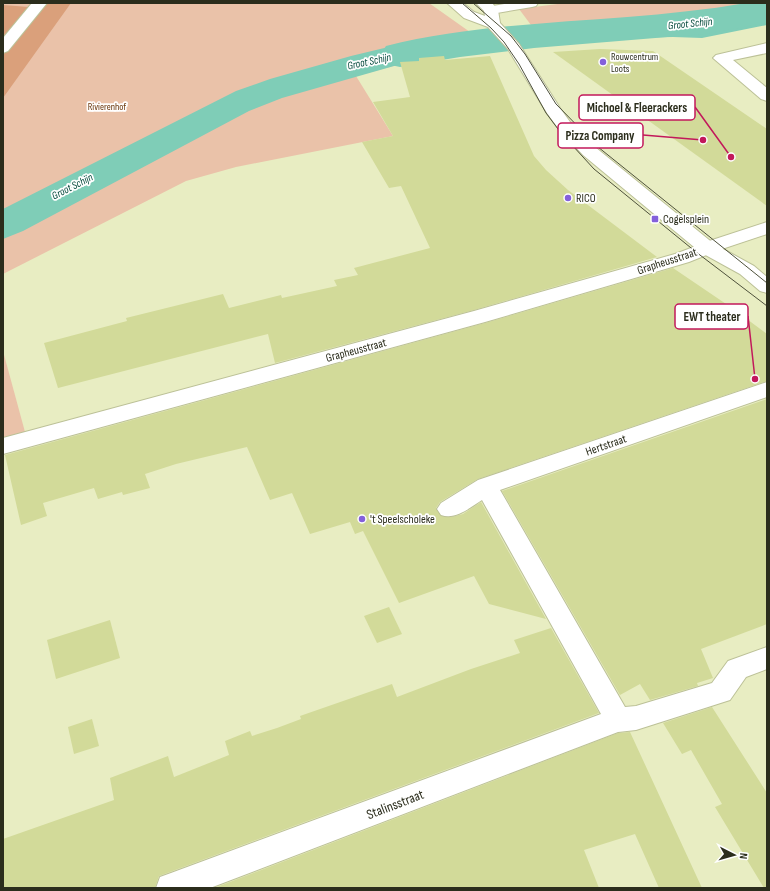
<svg xmlns="http://www.w3.org/2000/svg" width="770" height="891" font-family="'Sofia Sans Condensed',sans-serif">
  <style>
    .green { fill: #eac2a9 }
    .forest { fill: #daa07b }
    .water { fill: #7fcdb7 }
    .lines { fill: none; stroke-linecap: round; stroke-linejoin: round }
    .river { fill: #7fcdb7; fill-rule: evenodd }
    .building { fill: #d2da99 }
    .service-casing { stroke: #bcc197; stroke-width: 2 }
    .minor-casing { stroke: #bcc197; stroke-width: 2 }
    .tertiary-casing { stroke: #bcc197; stroke-width: 2 }
    .secondary-casing { stroke: #bcc197; stroke-width: 2 }
    .service { fill: #fff; fill-rule: evenodd }
    .minor { fill: #fff; fill-rule: evenodd }
    .tertiary { fill: #fff; fill-rule: evenodd }
    .secondary { fill: #fff; fill-rule: evenodd }
    .tram { stroke: #4e513b; stroke-width: 1 }
    .poi-dot { fill: #8460db; stroke: #fff; stroke-width: 1.5 }
    .labels { text-anchor: middle; stroke-width: 3.5; stroke-linejoin: round; paint-order: stroke }
    .far-poi-label { font-size: 10px; fill: #2b2d1c; stroke: #fff; text-anchor: start }
    .far-park-label { font-size: 10px; fill: #6a3509; stroke: #fff }
    .far-water-label { font-size: 11px; font-style: italic; fill: #004739; stroke: #fff }
    .poi-label { font-size: 12px; fill: #2b2d1c; stroke: #fff; text-anchor: start }
    .street-label { font-size: 12px; fill: #2b2d1c; stroke: #fff }
    .near-street-label { font-size: 14px; fill: #2b2d1c; stroke: #fff }
    .leader { fill: none; stroke: #c2185b; stroke-width: 1.5 }
    .callout-dot { fill: #c2185b; stroke: #fff; stroke-width: 1.5 }
    .callout { fill: #fff; stroke: #c2185b; stroke-width: 1.5 }
    .callout-label { font-size: 13px; text-anchor: middle; font-weight: bold; fill: #2b2d1c }
  </style>
  <rect width="100%" height="100%" fill="#e8edc2"/>
  <g class="green">
    <path d="M3 3H429L477 37 486 51 426 57 419 58V61L400 62 401 64 356 76 393 136 236 167 186 181 3 274Z"/>
    <path d="M565 3H756C682 16 608 23 534 29L519 9Z"/>
    <path d="M3 351 25 432 3 438Z"/>
  </g>
  <path class="forest" d="M33 3H71L3 98V5L29 7Z"/>
  <g class="water">
    <path d="M756 3H767V25L702 38 673 37 618 38 543 44 534 29C608 23 682 16 756 3Z"/>
    <path d="M477 37 486 51 419 58V61L400 62 401 64 282 98 249 111 23 231 3 239V209L236 91 270 79 351 56 401 44Z"/>
  </g>
  <g class="lines">
    <path class="river" d="M746 3H767V23L704 34 534 48 460 57 400 67 386 64 380 55 386 46C503 17 627 24 746 3Z"/>
  </g>
  <g class="building">
    <path d="M600 49 653 51 767 129V206L553 52Z"/>
    <path d="M444 56 445 60 490 56 534 156 546 170 568 190 657 257 474 310 275 363 268 334 58 388 44 343 127 321 126 318 223 294 229 308 281 295 282 298 337 286 334 280 358 275 354 268 430 248 401 186 389 188 362 142 393 136 373 102 410 97 400 62 419 61V58Z"/>
    <path d="M673 268 732 308 767 334V381L478 479 440 502 436 508 441 516 452 517 463 514 481 502 546 619 489 604 474 576 399 603 363 531 355 534 350 522 310 534 292 493 270 500 247 447 176 464 145 474 150 488 123 495 122 492 98 499 94 488 43 503 47 516 21 525 5 455 485 323Z"/>
    <path d="M767 399V624L701 649 713 678 697 683 698 686 650 700 640 684 620 695 502 491Z"/>
    <path d="M389 607 402 634 377 643 364 616Z"/>
    <path d="M110 620 120 658 56 679 47 640Z"/>
    <path d="M551 628 599 713 159 876 155 888H3V839L114 800 110 778 168 756 174 777 229 755 225 741 250 731 252 736 277 728 301 719 300 716 392 684 397 697 471 669 520 653 514 640Z"/>
    <path d="M712 707 767 793V888H764L715 807 722 804 691 750 682 754 663 723Z"/>
    <path d="M92 719 99 746 74 754 68 727Z"/>
    <path d="M630 732 702 888H659L635 834 584 850 599 888H214L618 733Z"/>
  </g>
  <g class="lines">
    <defs>
      <path id="service" d="M510 3H538L536 6 532 7 491 14 487 13 485 10 487 7Z"/>
      <g id="minor">
        <path d="M32 3H47L8 51 3 53V38Z"/>
        <path d="M767 43V53L733 60 767 88V101L761 99 713 58 716 55Z"/>
        <path d="M707 242 714 244 716 248 714 252 689 262 485 322 3 454V438L474 311 675 254Z"/>
        <path d="M767 382V397L500 490 625 707 636 706 712 683 728 661 767 647V669L746 677 730 700 636 730 618 732 210 888H156L160 877 171 873 601 714 482 500C469 508 456 520 441 515L437 509 441 503 478 480Z"/>
      </g>
      <path id="tertiary" d="M767 222V234L707 254 700 252 698 248 700 244Z"/>
      <path id="secondary" d="M447 3H463L474 12 485 16 484 11 476 3H492L498 10 500 23 519 44 560 108 570 122 595 147 714 244 754 266 767 277V293L760 291 740 274 700 252 583 155 558 128 547 113 508 49 488 27 464 18Z"/>
    </defs>
    <use href="#service" class="service-casing"/>
    <use href="#minor" class="minor-casing"/>
    <use href="#tertiary" class="tertiary-casing"/>
    <use href="#secondary" class="secondary-casing"/>
    <use href="#service" class="service"/>
    <use href="#minor" class="minor"/>
    <use href="#tertiary" class="tertiary"/>
    <use href="#secondary" class="secondary"/>
    <g class="tram">
      <path d="M462 3 491 28 504 42 519 64 546 113 561 133 594 169 696 252 767 306"/>
      <path d="M473 3 511 36 525 54 556 104 598 147 767 283"/>
    </g>
  </g>
  <g class="poi-dot">
    <circle cx="603" cy="62" r="4"/>
    <circle cx="568" cy="198" r="4"/>
    <rect x="651" y="215" width="8" height="8" rx="2"/>
    <circle cx="362" cy="519" r="4"/>
  </g>
  <g class="labels">
    <g class="far-poi-label">
      <text x="611" y="60">Rouwcentrum<tspan x="611" dy="12">Loots</tspan></text>
    </g>
    <g class="far-park-label">
      <text x="107" y="110">Rivierenhof</text>
    </g>
    <g class="far-water-label">
      <text transform="translate(690 23) rotate(-6)" y="4">Groot Schijn</text>
      <text transform="translate(369 61) rotate(-12)" y="4">Groot Schijn</text>
      <text transform="translate(72 186) rotate(-27)" y="4">Groot Schijn</text>
    </g>
    <g class="poi-label">
      <text x="576" y="202">RICO</text>
      <text x="663" y="223">Cogelsplein</text>
      <text x="370" y="523">'t Speelscholeke</text>
    </g>
    <g class="street-label">
      <text transform="translate(667 261) rotate(-18)" y="4">Grapheusstraat</text>
      <text transform="translate(356 350) rotate(-15)" y="4">Grapheusstraat</text>
      <text transform="translate(606 445) rotate(-19)" y="4">Hertstraat</text>
    </g>
    <g class="near-street-label">
      <text transform="translate(395 804) rotate(-21)" y="5">Stalinsstraat</text>
    </g>
  </g>
  <path class="leader" d="M731 157L695 107M703 140L643 135M755 379L748 316"/>
  <g class="callout-dot">
    <circle cx="731" cy="157" r="4"/>
    <circle cx="703" cy="140" r="4"/>
    <circle cx="755" cy="379" r="4"/>
  </g>
  <g class="callout">
    <rect x="579" y="95" width="116" height="25" rx="4"/>
    <rect x="558" y="123" width="85" height="25" rx="4"/>
    <rect x="675" y="304" width="73" height="25" rx="4"/>
  </g>
  <g class="callout-label">
    <text x="637" y="112">Michoel &amp; Fleerackers</text>
    <text x="600" y="140">Pizza Company</text>
    <text x="712" y="321">EWT theater</text>
  </g>
  <rect width="770" height="891" fill="none" stroke="#2b2d1c" stroke-width="8"/>
  <g transform="translate(734 855) rotate(96)" stroke="#ffffff" stroke-width="3" paint-order="stroke">
  <path d="M0-3L7 15L0 10L-7 15Z" fill="#2b2d1c"/>
  <text y="-6" font-size="11" font-weight="bold" text-anchor="middle" fill="#2b2d1c">N</text>
  </g>
</svg>
